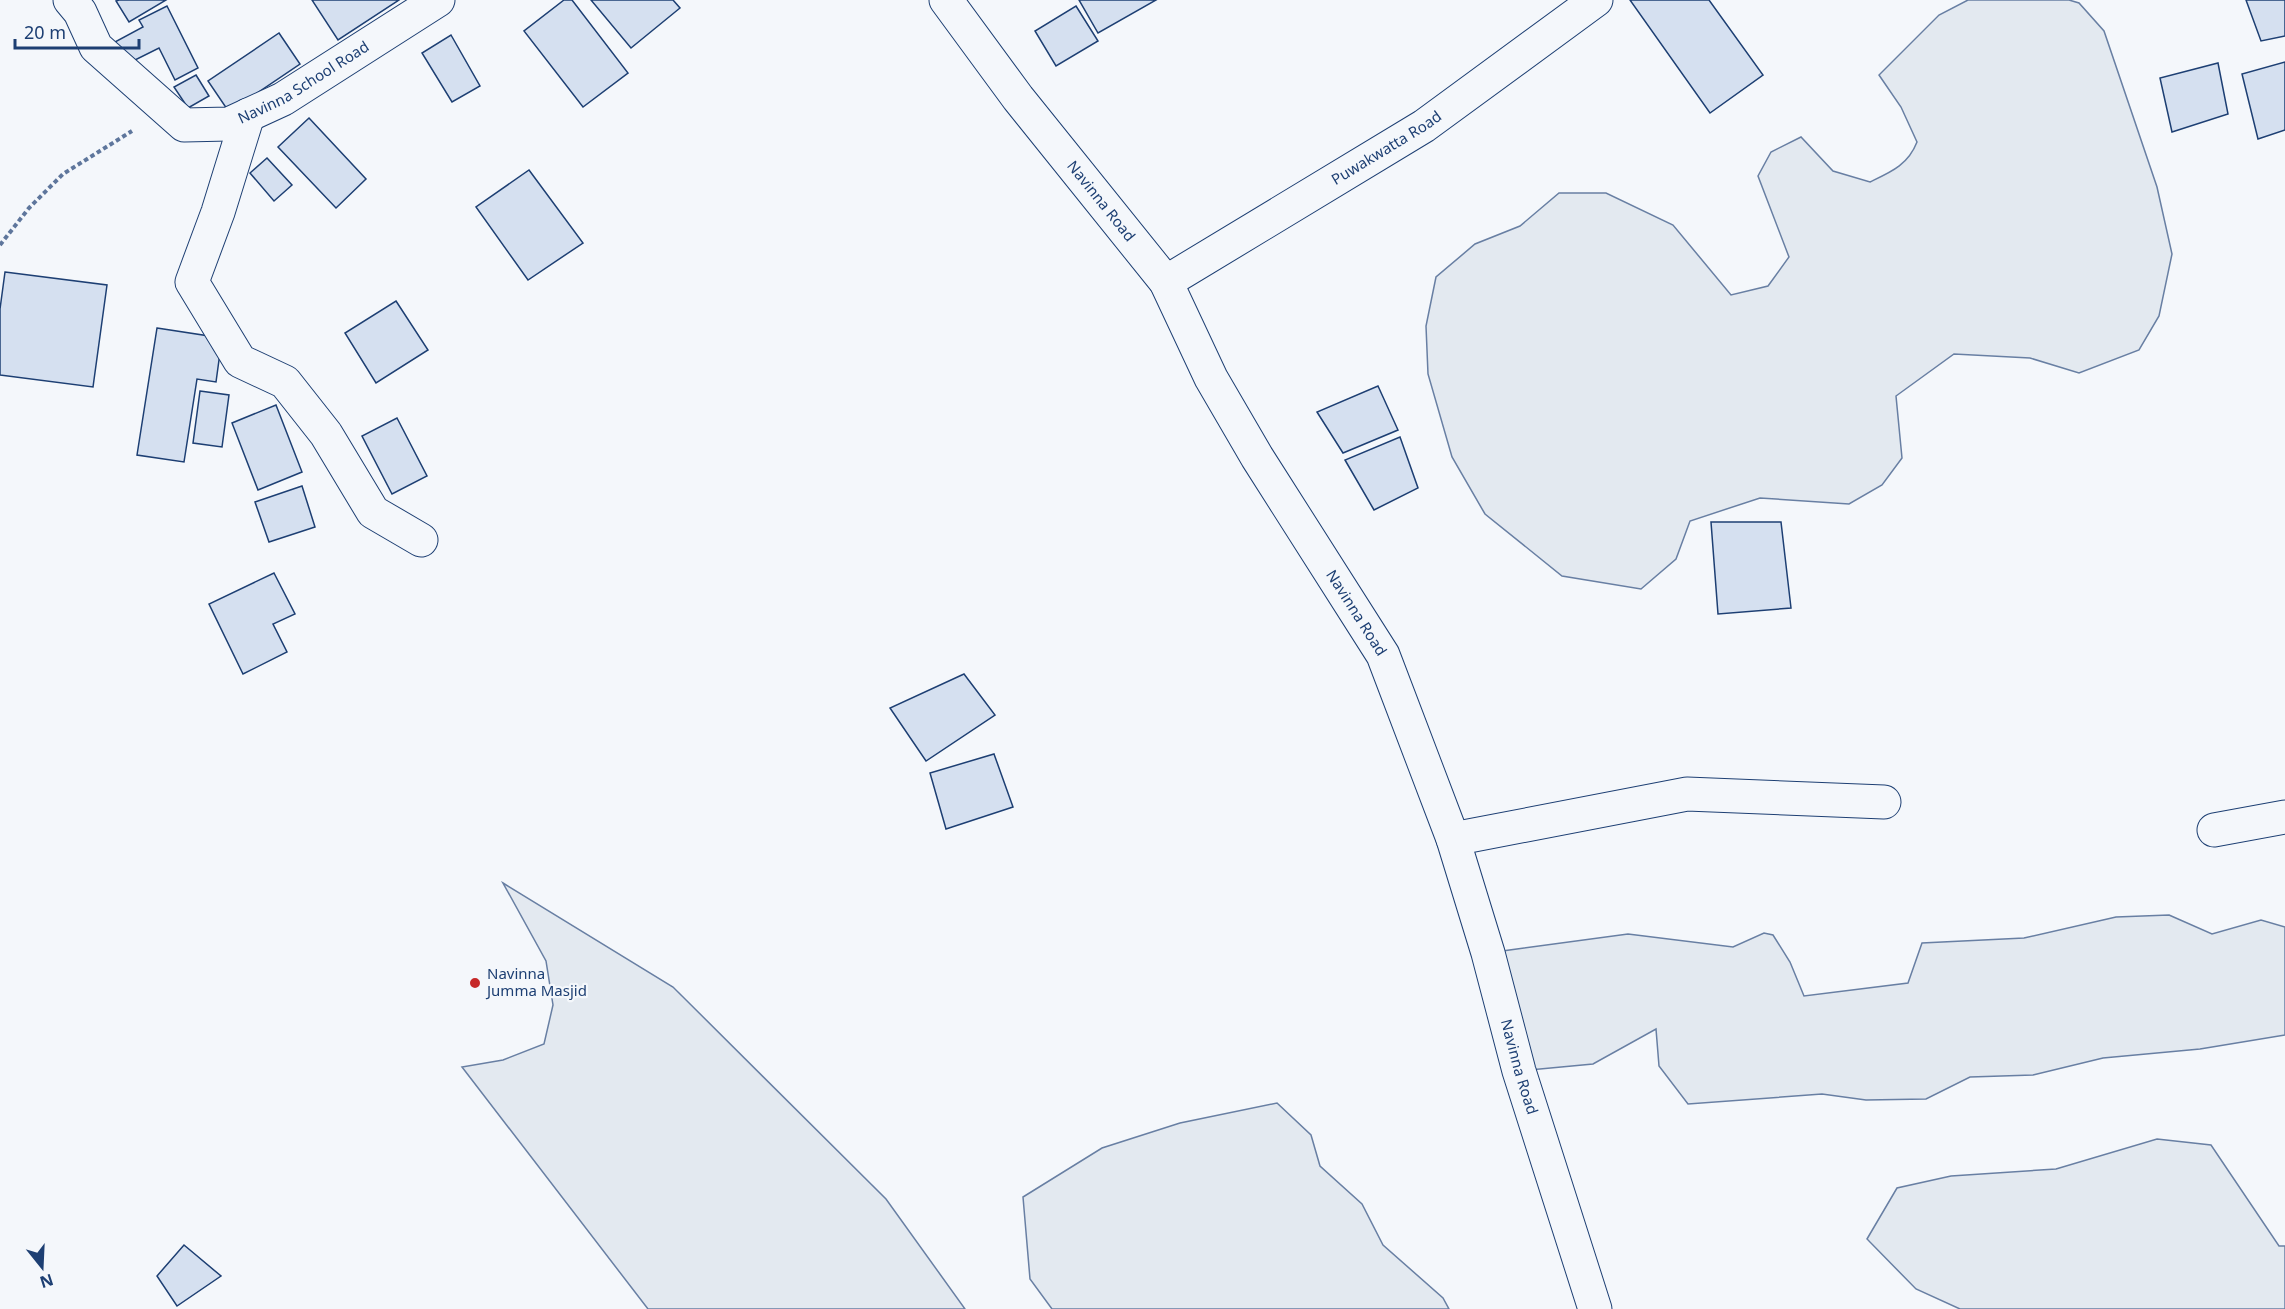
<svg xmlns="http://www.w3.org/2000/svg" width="2285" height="1309" font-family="'Noto Sans',sans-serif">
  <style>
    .green { fill: #e3e9f0; stroke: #687fa3; stroke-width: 1.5 }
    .building { fill: #d5e0f0; stroke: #1d3f73; stroke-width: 1.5 }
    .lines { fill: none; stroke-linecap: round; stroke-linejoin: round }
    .minor-casing { stroke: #1d3f73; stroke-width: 35 }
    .path { stroke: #5e769c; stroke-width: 4; stroke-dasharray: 4.5 3; stroke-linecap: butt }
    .minor { stroke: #f4f7fb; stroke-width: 33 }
    .poi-dot { fill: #c62828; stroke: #f4f7fb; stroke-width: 2 }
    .labels { text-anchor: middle; stroke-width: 4.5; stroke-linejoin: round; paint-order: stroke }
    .street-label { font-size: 15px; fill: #1d3f73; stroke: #f4f7fb }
    .poi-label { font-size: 15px; fill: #1d3f73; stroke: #f4f7fb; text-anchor: start }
  </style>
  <rect width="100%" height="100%" fill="#f4f7fb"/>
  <g class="green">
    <path d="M1968 0H2069L2079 3 2104 31 2157 187 2172 254 2159 316 2139 350 2079 373 2030 358 1954 354 1896 396 1902 458 1882 485 1849 504 1760 498 1690 521 1676 559 1641 589 1562 576 1485 514 1452 457 1428 374 1426 326 1436 277 1475 244 1520 226 1559 193H1606L1673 225 1731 295 1768 286 1789 257 1758 176 1771 152 1801 137 1833 171 1870 182C1891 172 1908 165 1917 142L1901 107 1879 75 1939 15Z"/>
    <path d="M503 883 673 987 886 1199 965 1309H648L462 1067 503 1060 544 1044 553 1005 546 961Z"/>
    <path d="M2169 915 2212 934 2261 920 2285 927V1035L2200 1049 2103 1058 2033 1075 1970 1077 1926 1099 1866 1100 1822 1094 1688 1104 1659 1066 1656 1029 1593 1064 1519 1071 1488 953 1628 934 1733 947 1764 933 1773 935 1790 962 1804 996 1908 983 1922 943 2024 938 2116 917Z"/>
    <path d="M1277 1103 1311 1135 1320 1166 1362 1204 1383 1245 1443 1298 1449 1309H1052L1030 1279 1023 1197 1102 1148 1180 1123Z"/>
    <path d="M2157 1139 2211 1145 2279 1246H2285V1309H1960L1916 1289 1867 1239 1897 1188 1951 1176 2056 1169Z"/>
  </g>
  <g class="building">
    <path d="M119 0H166L129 22 116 1Z"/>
    <path d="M312 0H399L338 40Z"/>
    <path d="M564 0H572L628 73 583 107 524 31Z"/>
    <path d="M591 0H673L680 8 631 48Z"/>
    <path d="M1079 0H1156L1098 33Z"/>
    <path d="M1630 0H1709L1763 75 1710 113Z"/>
    <path d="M2246 0H2285V36L2261 41Z"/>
    <path d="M167 6 198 68 175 80 159 48 125 65 113 43 143 27 139 20Z"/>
    <path d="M1076 6 1098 41 1056 66 1035 31Z"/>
    <path d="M279 33 300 64 229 112 208 81Z"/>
    <path d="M451 35 480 86 452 102 422 53Z"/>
    <path d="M2285 62V130L2258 139 2242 74Z"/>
    <path d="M2218 63 2228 114 2172 132 2160 78Z"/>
    <path d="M196 75 209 96 188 108 174 87Z"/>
    <path d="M309 118 366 179 336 208 278 147Z"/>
    <path d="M267 158 292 185 274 201 250 173Z"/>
    <path d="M529 170 583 243 528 280 476 207Z"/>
    <path d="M5 272 107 285 93 387 0 375V309Z"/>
    <path d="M396 301 428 350 376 383 345 333Z"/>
    <path d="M157 328 222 338 216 382 197 379 184 462 137 455Z"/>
    <path d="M1378 386 1398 430 1343 453 1317 412Z"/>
    <path d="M200 391 229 395 222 447 193 443Z"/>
    <path d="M276 405 302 472 258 490 232 423Z"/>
    <path d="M397 418 427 476 392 494 362 436Z"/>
    <path d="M1400 437 1418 488 1374 510 1345 460Z"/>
    <path d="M302 486 315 527 269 542 255 502Z"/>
    <path d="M1711 522H1781L1791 608 1718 614Z"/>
    <path d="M274 573 295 614 273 624 287 652 243 674 209 604Z"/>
    <path d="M964 674 995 715 926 761 890 708Z"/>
    <path d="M994 754 1013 807 946 829 930 773Z"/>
    <path d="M184 1245 221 1276 177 1306 157 1276Z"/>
  </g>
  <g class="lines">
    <defs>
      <g id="minor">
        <path id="s1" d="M70 0 80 12 96 47 184 125 229 124 283 99 438 0"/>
        <path id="s2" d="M946 0 1018 98 1166 282 1211 378 1257 457 1383 655 1453 839 1488 953 1519 1071 1595 1309"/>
        <path d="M248 115 218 212 192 282 240 361 285 382 326 434 373 512 421 540"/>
        <path id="s3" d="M1166 282 1424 126 1596 0"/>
        <path d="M2214 830 2285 817"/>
        <path d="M1453 839 1687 794 1884 802"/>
      </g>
    </defs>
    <use href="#minor" class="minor-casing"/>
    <path class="path" d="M0 245 29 208 63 174 132 131"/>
    <use href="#minor" class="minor"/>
  </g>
  <circle class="poi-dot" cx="475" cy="983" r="6"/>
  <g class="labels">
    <g class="street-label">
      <text dy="5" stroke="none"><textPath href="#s1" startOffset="302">Navinna School Road</textPath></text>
      <text dy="5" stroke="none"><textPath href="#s3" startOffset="258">Puwakwatta Road</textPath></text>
      <text dy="5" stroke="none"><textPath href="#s2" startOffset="254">Navinna Road</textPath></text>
      <text dy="5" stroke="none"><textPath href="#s2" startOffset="740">Navinna Road</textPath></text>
      <text dy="5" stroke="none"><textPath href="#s2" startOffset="1224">Navinna Road</textPath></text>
    </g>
    <g class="poi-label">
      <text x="487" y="979">Navinna<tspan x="487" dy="17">Jumma Masjid</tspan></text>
    </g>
  </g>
  <g transform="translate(42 1267) rotate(162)" stroke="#f4f7fb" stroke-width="4.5" paint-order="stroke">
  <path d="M0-4.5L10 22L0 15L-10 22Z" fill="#1d3f73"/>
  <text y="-9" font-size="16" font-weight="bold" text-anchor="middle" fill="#1d3f73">N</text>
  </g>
  <path d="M15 39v9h124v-9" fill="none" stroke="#1d3f73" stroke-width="3"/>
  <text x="24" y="39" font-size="18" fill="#1d3f73" stroke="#f4f7fb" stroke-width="4.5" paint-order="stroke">20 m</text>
</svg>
